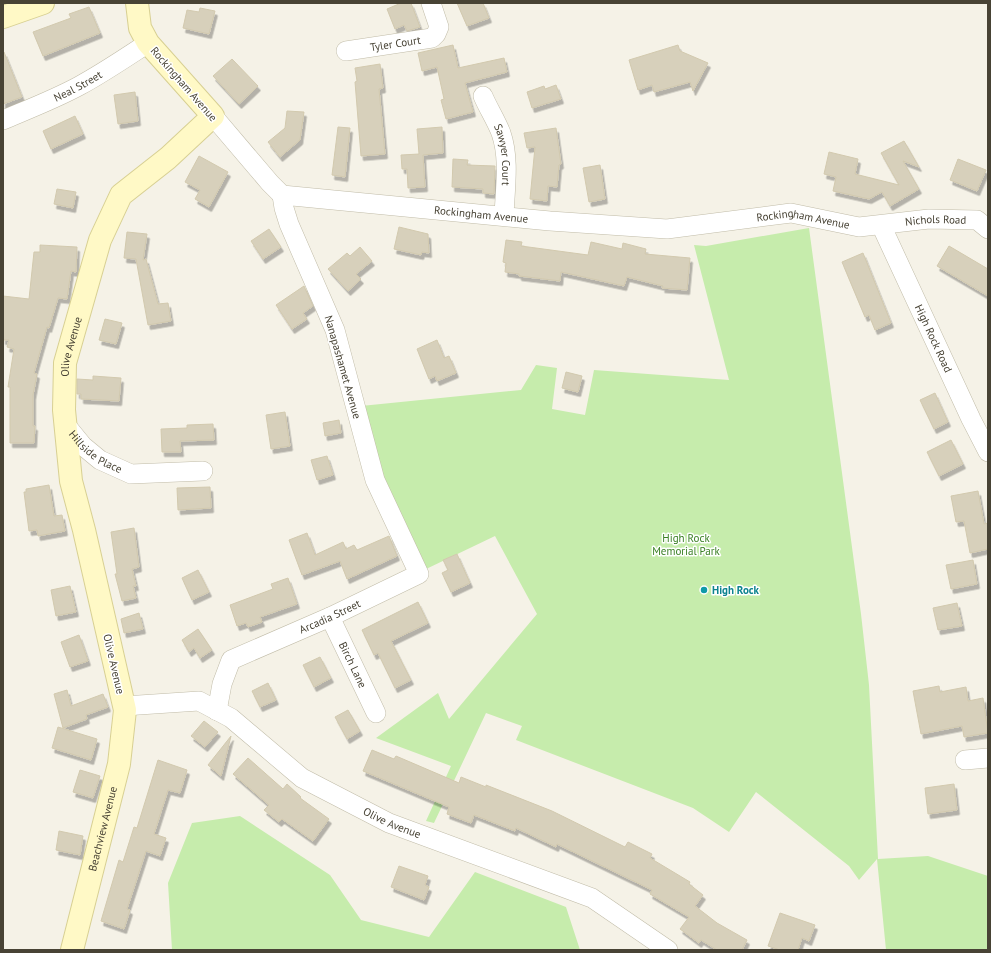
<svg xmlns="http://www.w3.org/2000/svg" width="991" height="953" font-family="'PT Sans',sans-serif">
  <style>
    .green { fill: #c6ecac }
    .building { fill: #d7d0bb; stroke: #d2c9ae; filter: url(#shadow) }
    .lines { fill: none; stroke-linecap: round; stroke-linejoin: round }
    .street-casing { stroke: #c1bca8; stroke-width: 20 }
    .secondary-casing { stroke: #d8d093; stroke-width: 24 }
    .street { stroke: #fff; stroke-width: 19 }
    .secondary { stroke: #fff9c6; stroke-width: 22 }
    .culture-dot { fill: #0f9aa8; stroke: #fff; stroke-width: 1.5 }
    .labels { text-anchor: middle; stroke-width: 3; stroke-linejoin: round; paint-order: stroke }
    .street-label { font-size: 11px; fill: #484335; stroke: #fff }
    .park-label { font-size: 11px; fill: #397f23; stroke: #fff }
    .culture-label { font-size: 11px; font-weight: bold; fill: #0d838f; stroke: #fff; text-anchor: start }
  </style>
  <defs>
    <filter id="shadow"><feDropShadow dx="2.5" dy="4.5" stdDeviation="0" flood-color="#0004"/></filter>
  </defs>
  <rect width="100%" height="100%" fill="#f5f2e7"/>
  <g class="green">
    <path d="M809 228 861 614 869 685 878 859 928 856 988 876V950H886L877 859 859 880 849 866 756 792 729 832 693 808 516 740 522 726 486 713 434 823 426 821 451 766 376 738 438 693 449 719 537 614 495 536 424 570 381 474 361 406 521 390 536 365 557 368 552 409 585 415 594 370 729 380 694 245 706 246Z"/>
    <path d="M240 816 330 875 361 920 429 937 475 872 566 907 580 950H172L168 883 192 823Z"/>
  </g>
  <g class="building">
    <path d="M401 3H411L420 27 407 31 404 25 395 29 387 9Z"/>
    <path d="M457 3H483L489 18 467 26Z"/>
    <path d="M89 7 100 33 43 56 33 32 71 18 69 14Z"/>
    <path d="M200 8 215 11 209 34 183 28 187 10 199 12Z"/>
    <path d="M453 45 458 68 504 58 507 72 465 83 473 112 446 119 441 100 444 99 437 67 422 71 418 53Z"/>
    <path d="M678 45 680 51 708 63 693 91 690 82 654 92 652 85 638 90 629 60Z"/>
    <path d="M4 52 22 97 3 104V53Z"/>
    <path d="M232 59 258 86 239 104 213 76Z"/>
    <path d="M380 64 383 88 379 89 385 154 361 156 355 82 357 81 355 68Z"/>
    <path d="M556 85 561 99 532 108 527 92 544 86 545 89Z"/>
    <path d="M135 92 138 121 118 124 114 95Z"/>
    <path d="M287 111 304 112 300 140 280 157 268 142 285 128Z"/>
    <path d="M75 116 83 134 51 149 43 131Z"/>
    <path d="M338 127 350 128 345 177 332 175Z"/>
    <path d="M442 127 443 153 423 155 425 187 408 188 407 169H402L401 155 419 154 417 129Z"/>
    <path d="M556 128 561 164 559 165 557 187 548 186 547 201 530 199 535 147 527 148 524 133Z"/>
    <path d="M904 141 919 167 903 161 919 189 890 206 882 192 869 199 833 191 836 177 824 174 829 152 858 159 855 174 899 185 881 153Z"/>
    <path d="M199 156 228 172 209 207 195 199 200 190 185 182Z"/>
    <path d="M453 159 468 160 467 165 495 166 494 194 483 193V189L452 187Z"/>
    <path d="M958 159 986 170 977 191 950 180Z"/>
    <path d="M600 165 605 199 589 202 583 168Z"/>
    <path d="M57 189 76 192 73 208 54 204Z"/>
    <path d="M399 227 428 234 429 253 422 252 421 255 394 249Z"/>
    <path d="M269 229 281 247 263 259 251 241Z"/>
    <path d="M127 232 147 234 143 260 146 259 158 304 168 303 171 321 148 325 136 259 124 258Z"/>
    <path d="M506 240 522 242 521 246 588 255 591 242 622 249 623 243 646 249 645 254 690 258 687 290 662 288 663 286 627 277 624 286 561 272 560 281 519 276V274L505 272 506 263 503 262Z"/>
    <path d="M40 245 77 247 76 272 71 271 67 299 58 298 49 328 47 327 34 373 37 374 33 395V426H35L34 443H10V387H8L14 349 7 347 9 340H3V296L29 299 34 252H40Z"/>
    <path d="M949 246 988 269V296L937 266Z"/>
    <path d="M360 247 372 261 356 274 361 279 348 291 328 269 347 253 350 256Z"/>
    <path d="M863 253 891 323 875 330 869 315 865 317 842 262Z"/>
    <path d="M304 286 313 306 303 313 307 319 292 329 276 305Z"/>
    <path d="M105 319 122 323 116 344 99 340Z"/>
    <path d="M437 340 444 358 449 356 456 373 437 381 435 376 429 379 417 349Z"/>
    <path d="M566 372 582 376 578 392 562 388Z"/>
    <path d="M93 376 121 378 119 401 81 399V394H77V379L93 380Z"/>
    <path d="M935 393 948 422 934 429 920 400Z"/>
    <path d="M285 412 290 446 271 449 266 415Z"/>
    <path d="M339 420 341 433 325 436 323 423Z"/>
    <path d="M213 424 214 440 180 441 181 452H162L161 429 187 428V425Z"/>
    <path d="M951 440 963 464 939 476 927 452Z"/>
    <path d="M327 456 333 475 317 480 311 460Z"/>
    <path d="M49 485 54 516 62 515 65 531 38 536 37 530 29 531 24 492H26V489Z"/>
    <path d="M210 487 211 508 178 510 177 488Z"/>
    <path d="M978 491 984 524 988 523V549L970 553 964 521 956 522 951 496Z"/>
    <path d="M134 528 139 567 132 569 136 586H133L136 598 122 601 115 574H117L111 532Z"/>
    <path d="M307 533 315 555 343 542 346 549 354 545 357 550 389 536 397 556 347 579 340 561 302 575 289 540Z"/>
    <path d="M457 554 470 583 451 592 442 573 448 570 443 560Z"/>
    <path d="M973 560 977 584 951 589 946 565Z"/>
    <path d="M198 570 209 592 192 600 182 578Z"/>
    <path d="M288 578 297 604 260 617 262 622 248 627 246 623 237 626 230 605 273 589 271 584Z"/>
    <path d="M70 586 76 612 56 616 51 590Z"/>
    <path d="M418 602 428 623 391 641 411 680 395 688 378 653 374 655 362 630Z"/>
    <path d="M957 603 962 626 938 630 933 608Z"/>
    <path d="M139 613 143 629 124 633 121 619Z"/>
    <path d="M198 629 212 650 200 658 194 648 189 652 182 640Z"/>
    <path d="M79 635 88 661 70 667 61 642Z"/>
    <path d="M320 657 331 678 314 687 303 665Z"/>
    <path d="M268 683 276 700 260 707 252 691Z"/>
    <path d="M939 686 940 692 966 687 968 701 983 698 988 733 964 737 962 726 921 734 913 691Z"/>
    <path d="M67 690 71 706 103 694 108 707 86 715 87 719 63 728 54 694Z"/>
    <path d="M348 710 360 731 347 739 335 717Z"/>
    <path d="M204 721 218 732 205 747 191 736Z"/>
    <path d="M58 727 97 739 91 760 52 748Z"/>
    <path d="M231 736 221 776 208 765Z"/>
    <path d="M372 750 394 759 396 756 459 783 461 777 486 787V785L552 811 625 847 628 842 652 854 650 858 690 882 689 884 703 895 695 906 717 923 747 940 742 950H717L701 940 699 943 680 929 689 917 650 894 652 890 557 844 556 847 516 828 515 831 474 815 471 823 447 814 449 807 363 771Z"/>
    <path d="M248 758 283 789 287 784 301 797 300 798 329 819 313 841 282 819 279 822 264 810 269 805 233 774Z"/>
    <path d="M158 760 187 770 180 793 168 790 154 834 166 838 160 856 146 851 127 909 130 910 124 929 101 921 119 860 123 862 134 827 137 828Z"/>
    <path d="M80 770 100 776 93 798 73 792Z"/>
    <path d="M954 784 957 810 928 814 925 788Z"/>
    <path d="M59 831 83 836 80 855 56 850Z"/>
    <path d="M399 866 428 876 425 885 429 887 424 900 391 887Z"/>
    <path d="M780 913 815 925 809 941 802 938 798 950H780L768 946Z"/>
  </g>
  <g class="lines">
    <defs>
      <g id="street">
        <path id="s1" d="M346 51 432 38 436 34 439 27 431 3"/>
        <path id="s2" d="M483 96C488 108 496 120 501 133 510 159 505 189 504 216"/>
        <path id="s3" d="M213 116 270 183 282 195 550 221 667 229 791 213 859 227 929 219 977 220 988 229"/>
        <path id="s4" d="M3 120C29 109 55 99 79 86 103 73 125 58 148 43"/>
        <path id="s5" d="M881 225 971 419 988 452"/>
        <path id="s6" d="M65 424 83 446 100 460 131 474 203 471"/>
        <path id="s7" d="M330 617 376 713"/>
        <path id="s8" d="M124 706 199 701 231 718 302 778 389 823 592 898 668 950"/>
        <path id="s9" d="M217 711 222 684 231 660 330 617 419 574 375 480 335 330 289 224 284 208 282 195"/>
        <path d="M965 760 988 758"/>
      </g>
      <g id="secondary">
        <path d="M3 17 43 3"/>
        <path id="s10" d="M72 950 119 764 125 710 84 530 71 481 64 410 65 363 100 240 121 195 168 158 213 116 148 43 140 28 137 3"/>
      </g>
    </defs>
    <use href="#street" class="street-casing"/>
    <use href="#secondary" class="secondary-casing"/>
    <use href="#street" class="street"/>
    <use href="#secondary" class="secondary"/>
  </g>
  <circle class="culture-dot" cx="704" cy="590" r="4"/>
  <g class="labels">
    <g class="street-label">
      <text dy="4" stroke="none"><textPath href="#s1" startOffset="50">Tyler Court</textPath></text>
      <text transform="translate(184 84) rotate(49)" y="4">Rockingham Avenue</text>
      <text dy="4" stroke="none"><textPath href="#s4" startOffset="82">Neal Street</textPath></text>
      <text dy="4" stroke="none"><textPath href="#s2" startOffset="63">Sawyer Court</textPath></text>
      <text dy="4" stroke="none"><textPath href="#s3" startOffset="305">Rockingham Avenue</textPath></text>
      <text dy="4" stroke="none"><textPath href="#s3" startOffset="763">Nichols Road</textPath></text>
      <text dy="4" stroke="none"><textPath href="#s3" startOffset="629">Rockingham Avenue</textPath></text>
      <text dy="4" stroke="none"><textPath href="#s5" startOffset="125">High Rock Road</textPath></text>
      <text dy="4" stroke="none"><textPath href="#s10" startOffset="617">Olive Avenue</textPath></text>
      <text transform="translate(343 367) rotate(74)" y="4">Nanapashamet Avenue</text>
      <text dy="4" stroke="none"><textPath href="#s6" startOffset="42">Hillside Place</textPath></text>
      <text dy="4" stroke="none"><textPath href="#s9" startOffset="161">Arcadia Street</textPath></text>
      <text transform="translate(114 664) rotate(77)" y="4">Olive Avenue</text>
      <text dy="4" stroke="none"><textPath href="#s7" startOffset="53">Birch Lane</textPath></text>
      <text dy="4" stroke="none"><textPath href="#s8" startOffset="305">Olive Avenue</textPath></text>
      <text dy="4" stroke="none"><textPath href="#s10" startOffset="125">Beachview Avenue</textPath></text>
    </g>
    <g class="park-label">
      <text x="686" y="542">High Rock<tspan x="686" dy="13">Memorial Park</tspan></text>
    </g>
    <g class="culture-label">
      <text x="712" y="594">High Rock</text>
    </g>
  </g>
  <rect width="991" height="953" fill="none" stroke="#484335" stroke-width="8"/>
</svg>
